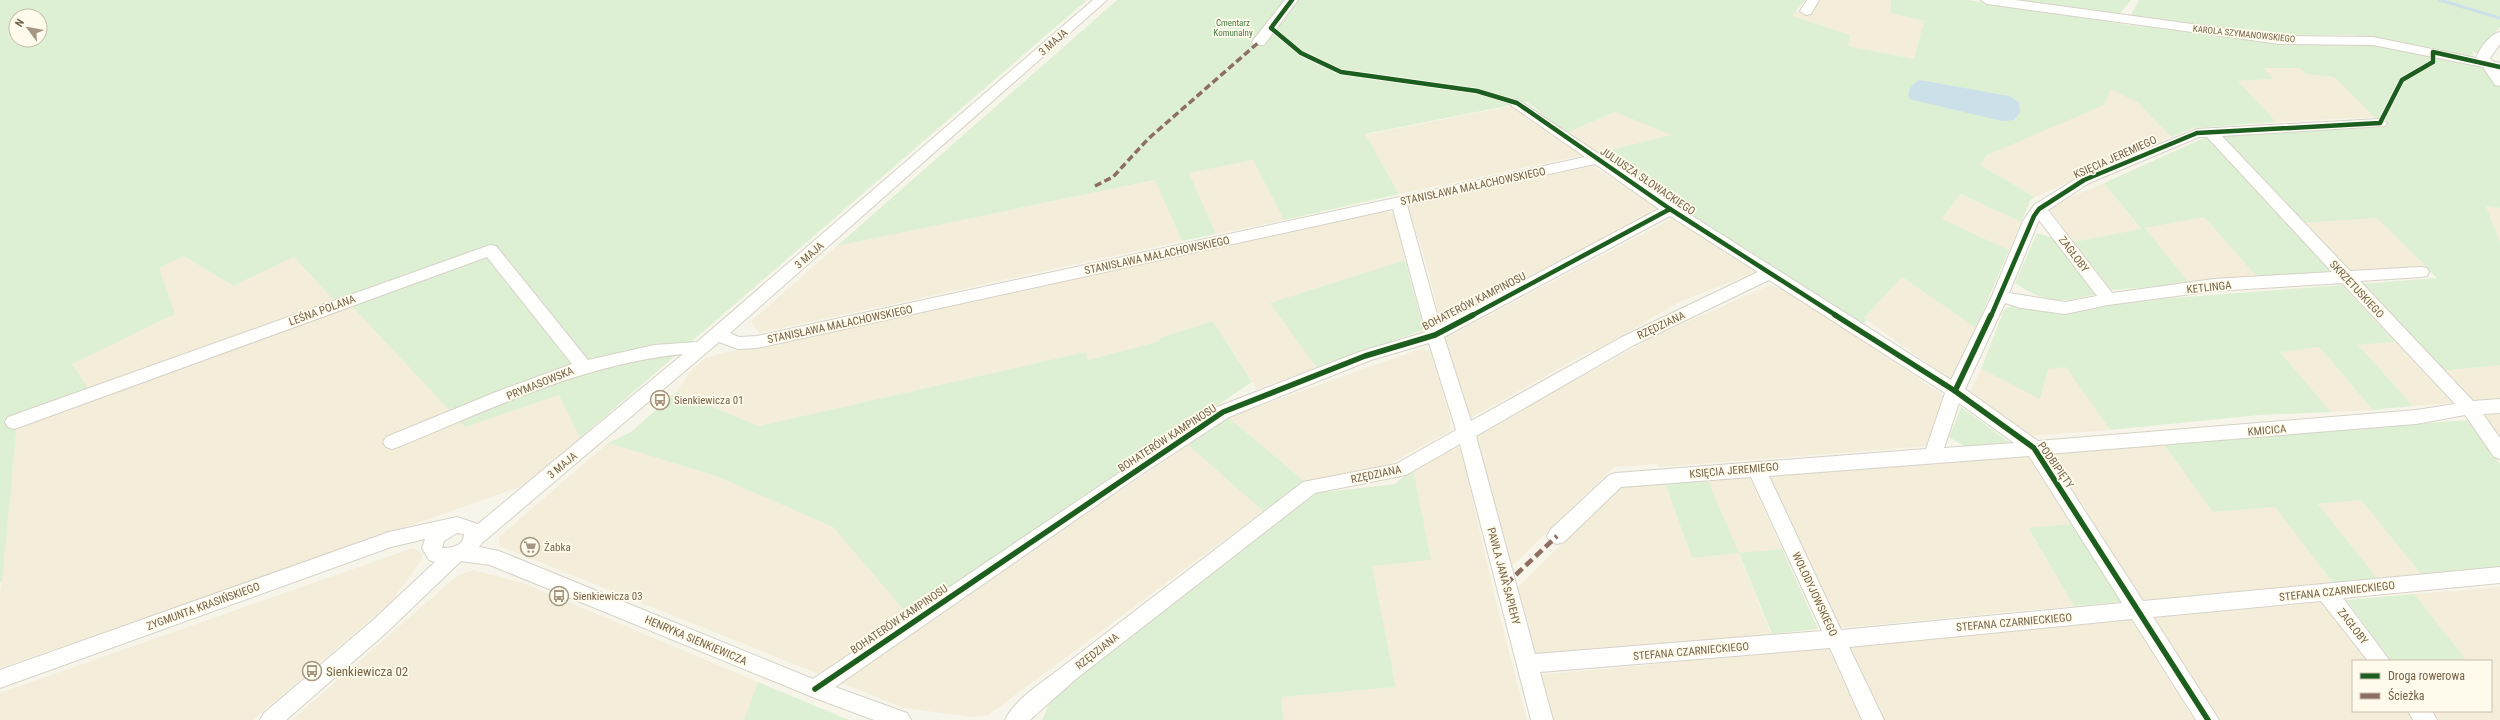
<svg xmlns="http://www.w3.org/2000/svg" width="2500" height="720" font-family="'Roboto Condensed',sans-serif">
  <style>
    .residential { fill: #f3edda }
    .green { fill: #def0d4; fill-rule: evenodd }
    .water { fill: #cbe0e9 }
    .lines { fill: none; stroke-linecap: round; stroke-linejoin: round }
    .stream { stroke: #cbe0e9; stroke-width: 3 }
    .minor-casing { stroke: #d6d2c8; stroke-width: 2 }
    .minor { fill: #fefefc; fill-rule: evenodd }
    .quiet-far1 { stroke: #8d6e63; stroke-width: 3.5; stroke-dasharray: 7 3.5; stroke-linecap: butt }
    .quiet { stroke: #8d6e63; stroke-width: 4.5; stroke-dasharray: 9 4.5; stroke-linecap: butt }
    .cycleway-far1-casing { stroke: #fffbec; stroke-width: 6 }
    .cycleway-casing { stroke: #fffbec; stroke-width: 8 }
    .cycleway-far1 { stroke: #1b5e20; stroke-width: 4.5 }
    .cycleway { stroke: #1b5e20; stroke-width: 5.5 }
    .labels { text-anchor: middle; stroke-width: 3.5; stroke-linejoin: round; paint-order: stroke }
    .far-park-label { font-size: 9px; fill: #457d40; stroke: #fffbec }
    .far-street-label { font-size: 9px; fill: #776349; stroke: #fffbec }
    .street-label { font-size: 11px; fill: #776349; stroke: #fffbec }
    .poi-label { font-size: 11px; fill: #776349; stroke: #fffbec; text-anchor: start }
    .near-poi-label { font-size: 13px; fill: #776349; stroke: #fffbec; text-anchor: start }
  </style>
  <rect width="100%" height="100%" fill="#f7f5ea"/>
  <g class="residential">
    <path d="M1819 0H1891L1890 13 1924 21 1914 59 1847 46 1850 36 1791 16 1796 11 1806 14Z"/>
    <path d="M2262 68H2300L2306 74 2334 77 2376 117 2276 122 2237 81 2273 79Z"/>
    <path d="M2110 89 2138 103 2171 137 2035 197 1980 165 1987 155Z"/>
    <path d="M1517 105 1583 153 1579 156 1399 194 1365 135Z"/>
    <path d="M1615 112 1673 135 1597 153 1566 133Z"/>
    <path d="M1253 160 1284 220 1216 234 1189 173Z"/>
    <path d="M1592 166 1662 208 1449 319 1439 316 1426 262 1407 206Z"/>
    <path d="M1156 180 1182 241 759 333 751 321 837 246Z"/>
    <path d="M2104 183 2141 230 2074 242 2048 207Z"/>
    <path d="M1959 194 2021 222 2009 250 1941 219Z"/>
    <path d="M2486 206 2500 208V243Z"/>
    <path d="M1384 211 1394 214 1405 260 1271 303 1317 368 1257 389 1213 321 1159 338 1160 341 1088 360 1085 352 759 426 676 392 691 371 706 357Z"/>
    <path d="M2204 217 2259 279 2190 284 2145 228Z"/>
    <path d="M1673 218 1756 272 1677 303 1593 353 1590 351 1467 420 1444 339Z"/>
    <path d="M2377 218 2425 267 2348 271 2303 223Z"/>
    <path d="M184 256 233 286 294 257 336 303 90 391 71 364 174 314 158 268Z"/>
    <path d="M1902 277 1976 328 1951 380 1864 318Z"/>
    <path d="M1770 285 1796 295 1849 328 1878 351 1944 396 1929 446 1659 467 1657 464 1614 467 1509 569 1473 437 1655 336Z"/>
    <path d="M352 306 465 426 559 394 580 438 526 485 0 668V593L17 424Z"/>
    <path d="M2395 342 2452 403 2413 406 2358 345Z"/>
    <path d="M2319 347 2373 410 2331 412 2279 351Z"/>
    <path d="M1423 348 1431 352 1450 418V431L1380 469 1304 481 1228 417Z"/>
    <path d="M2500 365V400L2471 402 2442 371Z"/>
    <path d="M2066 366 2110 430 2029 436 1969 393 1981 369 2040 399 2048 368Z"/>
    <path d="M2500 414V438L2483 416Z"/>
    <path d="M2162 442 2213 512 2275 507 2333 583 2143 600 2048 451Z"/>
    <path d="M608 443 716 476 833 527 908 615 819 674 499 546V537Z"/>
    <path d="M1188 445 1263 511 988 715 972 717 904 708 839 682Z"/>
    <path d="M1456 446 1461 449 1496 602 1527 720H1283L1282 697 1396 687 1372 566 1413 469Z"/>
    <path d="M2026 454 2071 524 2028 529 2074 606 1839 628 1767 474Z"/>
    <path d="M1749 476 1782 549 1739 554 1771 634 1534 655 1515 590 1620 486 1665 483 1692 558 1738 553 1707 479Z"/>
    <path d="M2361 500 2421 574 2377 578 2318 504Z"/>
    <path d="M413 548 422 553V559L391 602 253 720H0V693Z"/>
    <path d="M473 570 526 584 758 682 744 720H292L457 576Z"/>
    <path d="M2500 587V720H2436L2429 711H2491V661H2467L2414 594Z"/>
    <path d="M2326 602 2369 661H2353V711H2406L2413 720H2218L2154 618Z"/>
    <path d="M2131 620 2194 720H1884L1850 647Z"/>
    <path d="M1828 648 1861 720H1551L1539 675Z"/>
  </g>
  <g class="green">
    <path d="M0 0H1087L580 438 559 395 465 427 349 303H336L294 257 233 286 184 256 159 268 175 314 72 364 90 391 17 424 2 581 0 582ZM16 16H40V40H16Z"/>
    <path d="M1117 0H1805L1792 16 1850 35 1848 46 1914 59 1924 21 1890 13 1891 0H1969L2129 25 2291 44H2377L2480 65 2500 87V208L2486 206 2500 243V365L2442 371 2360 284 2437 278 2377 218 2303 223 2221 136 2384 127 2334 77 2306 74 2299 68H2263L2274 79 2238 81 2276 122 2193 128 2171 137 2138 103 2110 89 2104 105 1987 155 1980 165 2035 197 2031 199 2021 222 1960 194 1942 219 2009 250 1976 328 1902 277 1864 318 1867 320 1862 325 1738 249 1597 153 1672 135 1615 112 1566 133 1527 102 1365 134 1399 194 1284 220 1253 160 1189 173 1216 234 1182 241 1155 180 837 246Z"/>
    <path d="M2013 0H2131L2118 16Z"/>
    <path d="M2139 0H2500V27L2478 53 2472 52 2475 59 2353 35H2278L2129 18Z"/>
    <path d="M2206 137 2332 273 2259 279 2204 217 2145 228 2190 284 2111 290 2074 242 2141 229 2104 183Z"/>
    <path d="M2037 233 2054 238 2096 294C2060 303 2047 304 2015 283Z"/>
    <path d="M1405 260 1424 330 1317 368 1270 303Z"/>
    <path d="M2342 285 2395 342 2358 345 2413 406 2373 410 2319 347 2280 352 2331 412 2260 415 2110 430 2066 367 2048 369 2040 399 1981 369 2004 310 2016 303 2120 302Z"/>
    <path d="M1213 321 1252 382 908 615 833 527 716 476 608 443 631 432 676 392 759 426 1085 352 1088 360 1160 341 1159 338Z"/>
    <path d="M1961 407 2013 445 1966 447 1949 437Z"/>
    <path d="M1228 417 1304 481 1263 511 1188 445Z"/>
    <path d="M2468 420 2500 464V568L2421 574 2361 500 2318 504 2377 578 2333 583 2275 507 2213 512 2162 442Z"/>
    <path d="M1413 469 1431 560 1372 566 1396 687 1282 697 1283 720H1042L1054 693 1317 493 1395 484Z"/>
    <path d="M1707 479 1739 553 1782 549 1818 629 1772 634 1739 553 1692 558 1665 483Z"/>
    <path d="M2071 524 2122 602 2074 606 2028 528Z"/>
    <path d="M2414 594 2467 661H2391L2346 600Z"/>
    <path d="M758 682 849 720H744Z"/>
  </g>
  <path class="water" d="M1919 80 2009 96 2019 102 2020 112 2014 120 2002 121 1909 99C1907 90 1912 84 1919 80Z"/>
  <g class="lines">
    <path class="stream" d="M2440 0 2500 18"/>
    <defs>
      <g id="minor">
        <path d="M1093 0H1107L730 333 739 337 757 336 1585 157 1512 106 1510 103 1517 99 1675 205 1951 380 1992 296 2023 221 2034 205 2079 177 2197 129 2380 119 2387 123 2385 126 2222 136 2350 271 2421 267 2427 268 2429 272 2427 276 2421 277 2360 281 2473 401 2500 399V413L2483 414 2500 438V459L2494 457 2465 415 2416 424 2048 454 2143 601 2500 567V583L2343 598 2390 661H2368L2321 601 2153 617 2219 720H2196L2132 619 1849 647 1884 720H1862L1830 648 1540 672 1553 720H1531L1460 444 1406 475 1315 493 1076 679 1030 720H1005C1016 698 1043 682 1062 667L1303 482 1396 464 1456 430 1429 343 1371 360 1229 417 1139 476 835 687 907 713 911 720H874L815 698 490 565 461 561 386 633 286 720H260L264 713 372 621 435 562 429 560 422 548 425 539 391 547 0 688V670L389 532 457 517 478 524 683 354C582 364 491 409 398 447L392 449 386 447 383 442 386 437 496 392 572 364 487 257 20 427 14 429 8 427 5 422 8 417 490 245 496 246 588 360 654 345 697 342ZM2199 137H2207L2332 272 2214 279 2112 293 2048 210 2089 183ZM1595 164 1659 209 1440 325 1407 205ZM1393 209 1426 332 1359 352 1217 407 813 679 499 551 479 547 482 543 719 342 738 349 757 348ZM1670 216 1758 272 1622 337 1471 421 1444 337ZM2039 220 2097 296 2065 302 2009 293ZM1769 280 1945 393 1926 449 1616 473 1609 475 1550 530 1547 536 1550 542 1557 544 1564 542 1621 487 1751 477 1822 631 1535 654 1476 436 1634 345ZM2342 283 2455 404 2416 410 2038 441 1965 389 2005 303 2021 308 2065 314 2108 305 2214 291ZM1959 403 2014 443 1944 448ZM2029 456 2122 603 1841 630 1769 476ZM457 533 464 534C464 546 452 548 442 548L444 541Z"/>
        <path d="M1285 0H1298L1264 45H1254L1252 42 1254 39Z"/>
        <path d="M1807 0H1819L1811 14 1806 15 1800 11Z"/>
        <path d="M1981 0H2015L2280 36 2373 37 2476 58C2480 48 2490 34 2500 32V44L2490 58 2492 61 2500 63V86L2495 85 2483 67 2373 45 2280 44 1987 4Z"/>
        <path d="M2408 711H2432L2437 720H2413Z"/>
      </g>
    </defs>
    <use href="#minor" class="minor-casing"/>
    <use href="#minor" class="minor"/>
    <path class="quiet-far1" d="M1095 186 1113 177 1148 139 1259 42"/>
    <path class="quiet" d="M1506 584 1557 536"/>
    <defs>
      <g id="cycleway-far1">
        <path d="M1292 0 1271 28 1301 53 1341 72 1477 91 1517 103 1670 209 1837 316"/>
        <path d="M1471 316 1670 209"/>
        <path d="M1991 316 2034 216 2039 209 2084 180 2197 133 2380 123 2402 80 2433 62V52L2500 67"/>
      </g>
      <g id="cycleway">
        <path d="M1835 315 1955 391 2034 448 2208 720"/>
        <path d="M1955 391 1991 315"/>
        <path d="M815 689 1223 412 1365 356 1435 335 1473 315"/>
      </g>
    </defs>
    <use href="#cycleway-far1" class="cycleway-far1-casing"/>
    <use href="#cycleway" class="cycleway-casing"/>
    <use href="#cycleway-far1" class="cycleway-far1"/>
    <use href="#cycleway" class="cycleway"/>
  </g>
  <defs>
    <symbol id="bus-ring" viewBox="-11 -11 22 22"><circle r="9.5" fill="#fffbec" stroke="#a49681" stroke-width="1.5"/><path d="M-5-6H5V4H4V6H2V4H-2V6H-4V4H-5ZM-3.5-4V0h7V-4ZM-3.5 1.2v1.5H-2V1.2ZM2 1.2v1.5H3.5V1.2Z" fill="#a49681"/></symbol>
    <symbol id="supermarket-ring" viewBox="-11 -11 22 22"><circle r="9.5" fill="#fffbec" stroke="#a49681" stroke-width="1.5"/><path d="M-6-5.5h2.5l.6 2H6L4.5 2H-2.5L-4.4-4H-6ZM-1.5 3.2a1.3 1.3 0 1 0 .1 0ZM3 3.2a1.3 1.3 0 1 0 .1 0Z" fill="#a49681"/></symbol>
  </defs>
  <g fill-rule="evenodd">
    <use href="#bus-ring" x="649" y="389" width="22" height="22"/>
    <use href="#supermarket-ring" x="519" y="536" width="22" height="22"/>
    <use href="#bus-ring" x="548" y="585" width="22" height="22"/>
    <use href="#bus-ring" x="301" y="660" width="22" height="22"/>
  </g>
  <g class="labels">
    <g class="far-park-label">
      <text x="1233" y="26">Cmentarz<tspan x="1233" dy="10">Komunalny</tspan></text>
    </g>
    <g class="far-street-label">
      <text transform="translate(2244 34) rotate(6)" y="3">KAROLA SZYMANOWSKIEGO</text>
    </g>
    <g class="street-label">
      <text transform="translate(1053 42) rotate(-41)" y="4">3 MAJA</text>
      <text transform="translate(2115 157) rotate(-24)" y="4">KSIĘCIA JEREMIEGO</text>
      <text transform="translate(1648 181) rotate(34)" y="4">JULIUSZA SŁOWACKIEGO</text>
      <text transform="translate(1473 186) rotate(-12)" y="4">STANISŁAWA MAŁACHOWSKIEGO</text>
      <text transform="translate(2074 254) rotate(53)" y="4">ZAGŁOBY</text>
      <text transform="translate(809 255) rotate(-41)" y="4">3 MAJA</text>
      <text transform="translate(1157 255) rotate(-12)" y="4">STANISŁAWA MAŁACHOWSKIEGO</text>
      <text transform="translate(2209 287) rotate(-6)" y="4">KETLINGA</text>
      <text transform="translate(2357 289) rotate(47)" y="4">SKRZETUSKIEGO</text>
      <text transform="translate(1474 301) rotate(-27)" y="4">BOHATERÓW KAMPINOSU</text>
      <text transform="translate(322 310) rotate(-20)" y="4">LEŚNA POLANA</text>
      <text transform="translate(840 324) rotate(-12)" y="4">STANISŁAWA MAŁACHOWSKIEGO</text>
      <text transform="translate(1661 325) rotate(-25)" y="4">RZĘDZIANA</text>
      <text transform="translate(540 383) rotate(-22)" y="4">PRYMASOWSKA</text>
      <text transform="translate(2267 430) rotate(-5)" y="4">KMICICA</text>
      <text transform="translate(1167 438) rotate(-33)" y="4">BOHATERÓW KAMPINOSU</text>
      <text transform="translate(562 465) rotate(-39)" y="4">3 MAJA</text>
      <text transform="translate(2056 465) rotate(55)" y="4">PODBIPIĘTY</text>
      <text transform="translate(1734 470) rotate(-5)" y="4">KSIĘCIA JEREMIEGO</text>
      <text transform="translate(1376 474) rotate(-12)" y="4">RZĘDZIANA</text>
      <text transform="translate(1504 576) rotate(75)" y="4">PAWŁA JANA SAPIEHY</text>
      <text transform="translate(2337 591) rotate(-6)" y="4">STEFANA CZARNIECKIEGO</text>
      <text transform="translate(1815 594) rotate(65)" y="4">WOŁODYJOWSKIEGO</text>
      <text transform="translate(203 606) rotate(-20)" y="4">ZYGMUNTA KRASIŃSKIEGO</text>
      <text transform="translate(899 619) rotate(-34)" y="4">BOHATERÓW KAMPINOSU</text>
      <text transform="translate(2014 622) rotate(-5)" y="4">STEFANA CZARNIECKIEGO</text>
      <text transform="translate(2353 626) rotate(52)" y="4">ZAGŁOBY</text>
      <text transform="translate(696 640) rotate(23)" y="4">HENRYKA SIENKIEWICZA</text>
      <text transform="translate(1097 651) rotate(-38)" y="4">RZĘDZIANA</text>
      <text transform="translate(1691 651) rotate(-5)" y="4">STEFANA CZARNIECKIEGO</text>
    </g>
    <g class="poi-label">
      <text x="674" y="404">Sienkiewicza 01</text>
      <text x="544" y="551">Żabka</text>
      <text x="573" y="600">Sienkiewicza 03</text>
    </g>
    <g class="near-poi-label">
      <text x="326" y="676">Sienkiewicza 02</text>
    </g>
  </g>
  <rect x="2352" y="660" width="140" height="52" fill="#fffbec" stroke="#c9beab"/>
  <rect x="2360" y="673" width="20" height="6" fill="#1b5e20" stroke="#c9beab"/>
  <text x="2388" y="680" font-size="12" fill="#776349">Droga rowerowa</text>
  <rect x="2360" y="693" width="20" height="6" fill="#8d6e63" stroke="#c9beab"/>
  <text x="2388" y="700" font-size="12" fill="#776349">Ścieżka</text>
  <g transform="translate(28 28) rotate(302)"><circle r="19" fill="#fffbec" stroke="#c9beab"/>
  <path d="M0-3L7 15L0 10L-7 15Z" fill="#a49681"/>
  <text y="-6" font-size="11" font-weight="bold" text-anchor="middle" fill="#776349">N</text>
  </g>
</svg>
